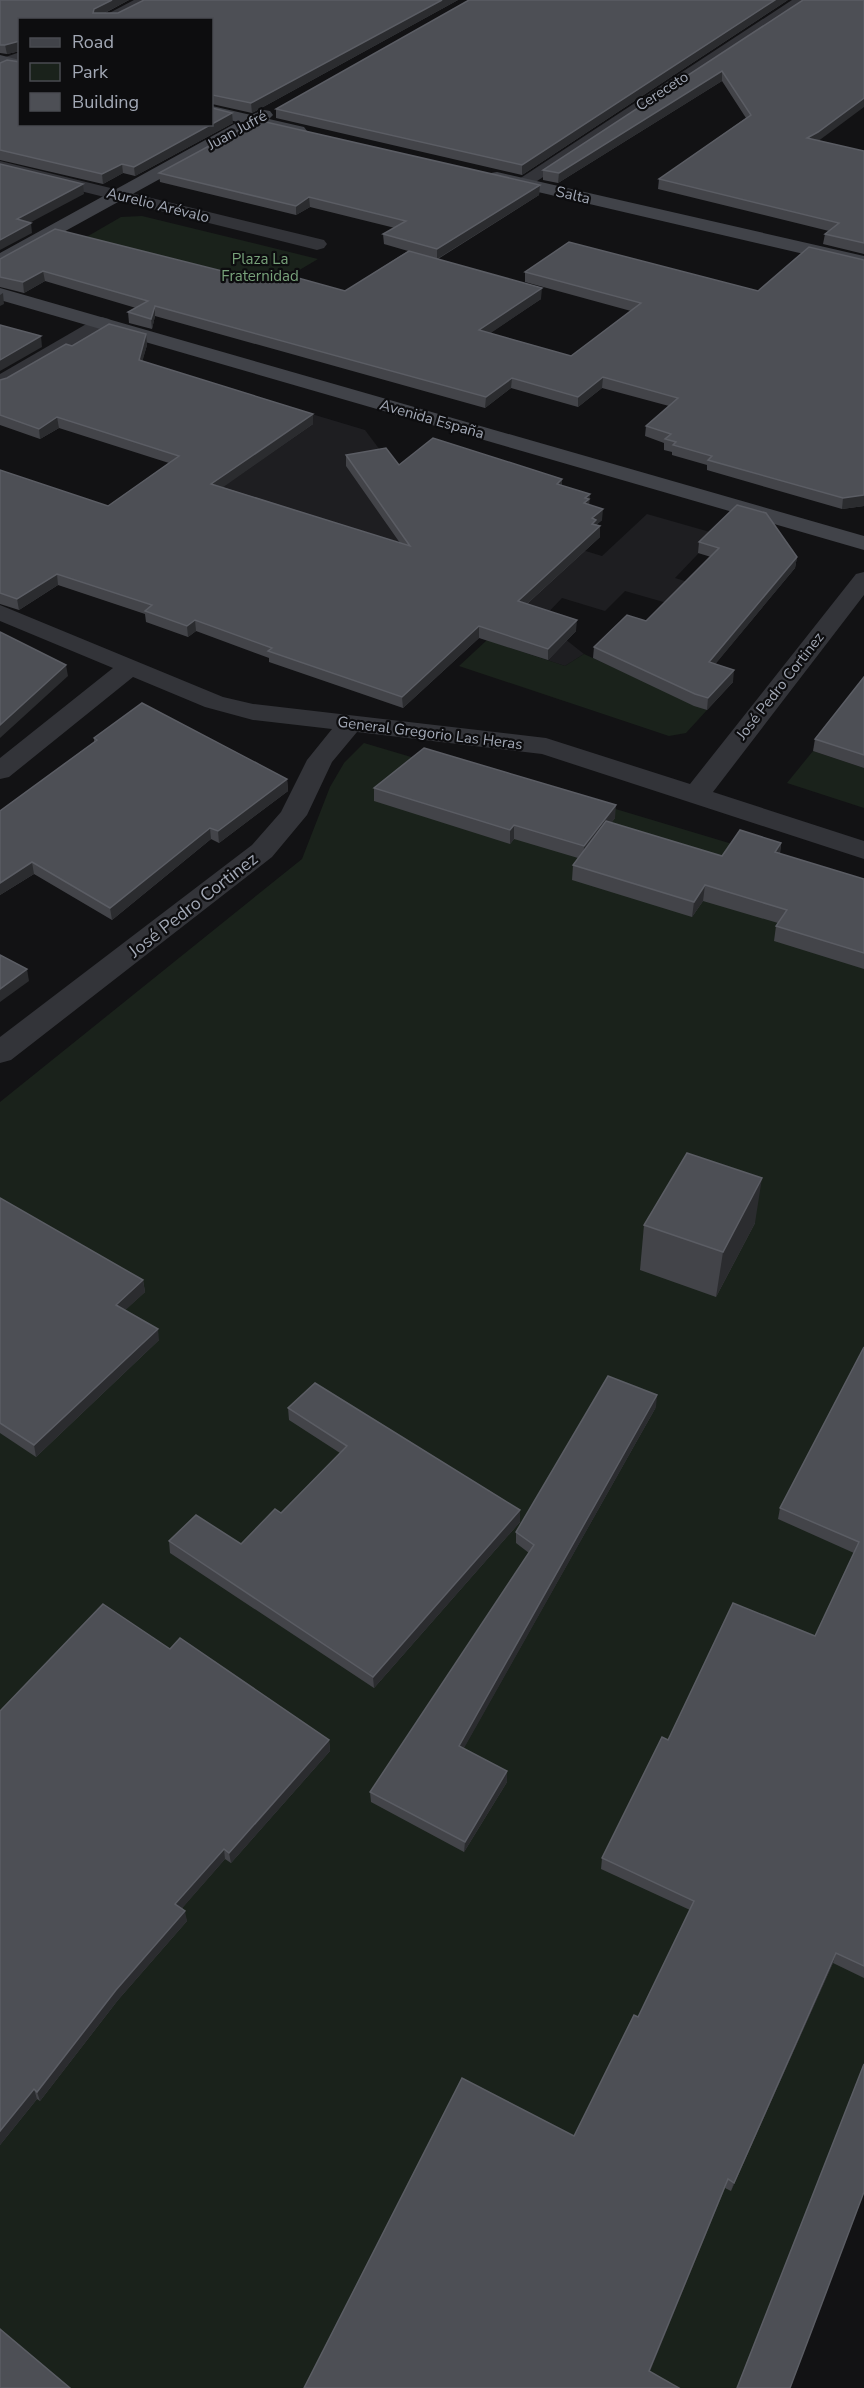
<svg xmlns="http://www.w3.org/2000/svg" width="864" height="2388" font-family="'Nunito Sans',sans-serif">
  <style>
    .built { fill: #1e1e21 }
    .green { fill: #1a221b }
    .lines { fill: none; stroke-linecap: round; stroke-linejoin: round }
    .street { fill: #333439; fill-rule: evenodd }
    .secondary { fill: #414349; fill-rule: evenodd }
    .wall { fill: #434449 }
    .shaded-wall { fill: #2b2c2f }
    .building { fill: #4d4f55; stroke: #5b5d64; stroke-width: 1.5 }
    .labels { text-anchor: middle; stroke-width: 4.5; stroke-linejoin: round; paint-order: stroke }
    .far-street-label { font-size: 15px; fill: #a2a8b5; stroke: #0d0d0f }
    .far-park-label { font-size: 15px; fill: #78a27a; stroke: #0d0d0f }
    .street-label { font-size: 18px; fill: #a2a8b5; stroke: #0d0d0f }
  </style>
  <rect width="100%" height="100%" fill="#121214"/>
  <path class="built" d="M305 412 365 430 434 522 527 533 602 556 647 514 717 534 675 578 764 605 747 626 625 591 605 611 562 598 541 620 584 654 565 666 110 516Z"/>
  <g class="green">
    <path d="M142 216 318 259 264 291 76 243 121 217Z"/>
    <path d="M487 640 565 666 584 654 707 710 686 733 669 736 459 666Z"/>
    <path d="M364 743 583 808 589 801 779 858 864 895V2191L790 2388H0V1102L302 859 330 787 344 763Z"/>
    <path d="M813 751 864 768V808L787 783Z"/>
  </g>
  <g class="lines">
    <g class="street">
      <path d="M134 0H154L151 3 118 20H96Z"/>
      <path d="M792 0H811L528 187H516L513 183Z"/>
      <path d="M20 52V63L0 70V59Z"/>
      <path d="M0 161 324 240 327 244 324 248 317 250 0 171Z"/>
      <path d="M102 317 109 319 112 323 109 327 7 387 0 389V374L95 319Z"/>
      <path d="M864 572V595L713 792 864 841V859L542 754 357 732 332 762 307 815 272 857 11 1060 0 1063V1037L252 845 281 812 307 760 332 729 253 720 205 707 133 677 9 777 0 779V758L113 668 0 621V605L223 697 253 704 546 738 690 784 856 574Z"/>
    </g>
    <g class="secondary">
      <path d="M0 55 20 60V70L0 65Z"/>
      <path d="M212 106 251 115 264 110 270 111 273 115 269 119 304 127 307 131 304 135 298 136 256 126 0 267V253L238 122 212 116Z"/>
      <path d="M497 172 864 256V268L491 181 488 177 491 173Z"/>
      <path d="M0 288 864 536V550L0 300Z"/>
    </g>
  </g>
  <g class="wall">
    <path d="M0 0H129L105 13H118L144 0H458L252 113 212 104V20H20V51L7 54 0 53Z"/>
    <path d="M788 0 522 175 276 118V109Z"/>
    <path d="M803 0 819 141 864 151V254L823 244 825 234 829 231 658 189 659 179 746 118 722 81 558 183 543 180V170Z"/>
    <path d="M0 63 233 123 135 176 123 173 103 184 0 160Z"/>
    <path d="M159 173 540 185 539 195 438 259 541 299 490 333 571 356 631 311 525 282V272L758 291 864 506 842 509 707 470V465L672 455V452L664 450V443L645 436 646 426 669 406 602 388 578 407 511 388 485 408 155 316 152 329 129 323 128 312 136 308 45 281 24 293 0 287V259L270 283 345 291 408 251 384 244 383 234 395 228 310 207 296 215 160 182Z"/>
    <path d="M146 334 147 345 142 361 313 414V424L222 487 400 543 346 466V455L399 465 562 479V486L589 505 602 520 596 525 600 537 527 604 576 631 548 660 479 638 403 708 269 662V658L196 631 188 637 146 622 145 614 58 585 19 610 0 604V470L108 506 169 463 59 428 40 439 0 425V380L7 378 72 346Z"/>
    <path d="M699 542 797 557 795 568 715 664 733 682 707 710 694 706 593 658 594 647 646 621 711 557 698 553Z"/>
    <path d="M864 677V768L813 751 815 739Z"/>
    <path d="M94 738 287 779 288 791 219 843 211 839 112 920 34 874 0 895V811L94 742Z"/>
    <path d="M374 788 615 818 611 823 722 856 781 843 780 854 864 879V969L774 941 776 926 778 923 703 901 692 917 572 880 573 865 578 858 514 839 510 844 374 801Z"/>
    <path d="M0 1198 143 1280 145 1292 125 1310 159 1340 36 1457 0 1433Z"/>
    <path d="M755 1223 716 1297 640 1270 644 1225Z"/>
    <path d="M864 1347V1978L833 1963 731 2191 725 2188 304 2388 574 2136 638 2017 690 1910 601 1869 602 1858 668 1740 815 1636 854 1553 778 1519 780 1508Z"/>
    <path d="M656 1407 463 1749 507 1782 464 1852 371 1802 370 1792 529 1553 516 1543V1532Z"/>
    <path d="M288 1408 520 1522 374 1688 170 1553 169 1541 241 1544 281 1513 340 1453 289 1420Z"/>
    <path d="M170 1649 329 1740 330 1751 231 1863 225 1859 182 1908 187 1921 118 2000 40 2101 37 2099 0 2145V1711Z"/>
  </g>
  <g class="shaded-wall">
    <path d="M112 0H129L95 18 93 13 94 9Z"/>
    <path d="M442 0H458L252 113 251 103Z"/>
    <path d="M775 0H788L522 175V165Z"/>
    <path d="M20 41V51L7 54 5 45Z"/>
    <path d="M722 71V81L558 183 559 173Z"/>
    <path d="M864 98V107L817 142 807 138Z"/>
    <path d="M232 113 233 123 135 176 134 167Z"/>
    <path d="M122 164 123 173 103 184 102 174Z"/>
    <path d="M83 184 84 194 18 229 17 219Z"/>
    <path d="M540 185 539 195 437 259V249Z"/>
    <path d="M309 197 310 207 296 215V206Z"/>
    <path d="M31 223 32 233 0 250V240Z"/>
    <path d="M43 271 45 281 24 293 23 282Z"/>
    <path d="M542 288 541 299 479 341V330Z"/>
    <path d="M3 293 4 304 0 306V295Z"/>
    <path d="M155 306V316L152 329 151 319Z"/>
    <path d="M146 334 147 345 140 370 139 360Z"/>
    <path d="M41 336 42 347 0 371V360Z"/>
    <path d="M603 377 602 388 578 407V397Z"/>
    <path d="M512 378 511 388 485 408 486 397Z"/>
    <path d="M313 414V424L212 495 211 484Z"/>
    <path d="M57 417 59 428 40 439 39 429Z"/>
    <path d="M562 479V490L557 484Z"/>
    <path d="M590 494 589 510 584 503 585 498Z"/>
    <path d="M864 495V506L842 509 843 498Z"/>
    <path d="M603 509 602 520 595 526 591 535 592 518Z"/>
    <path d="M600 526V537L518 612V601Z"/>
    <path d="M797 557 795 568 708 673 709 662Z"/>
    <path d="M57 574 58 585 19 610 17 599Z"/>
    <path d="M195 620 196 631 188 637 187 626Z"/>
    <path d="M577 620 576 631 548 660V649Z"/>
    <path d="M479 626V638L403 708 402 697Z"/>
    <path d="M66 665 68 676 0 738V725Z"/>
    <path d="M734 670 733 682 707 710 708 698Z"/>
    <path d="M287 779 288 791 219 843 218 831Z"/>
    <path d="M616 805 615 818 583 860 584 846Z"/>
    <path d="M514 825V839L510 844V830Z"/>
    <path d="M210 828 211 839 112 920 110 908Z"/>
    <path d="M781 843 779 858 775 852Z"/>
    <path d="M32 862 34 874 0 895V883Z"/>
    <path d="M705 885 703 901 692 917 694 902Z"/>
    <path d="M27 969 29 981 0 1002V989Z"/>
    <path d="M762 1178 755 1223 716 1297 723 1252Z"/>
    <path d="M143 1280 145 1292 118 1317 116 1305Z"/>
    <path d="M158 1329 159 1340 36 1457 34 1445Z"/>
    <path d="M657 1395 656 1407 459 1757V1746Z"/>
    <path d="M520 1510V1522L374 1688 373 1677Z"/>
    <path d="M329 1740 330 1751 231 1863 229 1853Z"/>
    <path d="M507 1771V1782L464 1852 465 1842Z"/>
    <path d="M224 1849 225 1859 177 1914 175 1904Z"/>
    <path d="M185 1911 187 1921 118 2000 40 2101 37 2092 116 1990Z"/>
    <path d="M836 1953 833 1963 731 2191 734 2183Z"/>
    <path d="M34 2089 37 2099 0 2145V2131Z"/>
    <path d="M728 2179 725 2188 647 2379 649 2371Z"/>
  </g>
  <g class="building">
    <path d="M0 0H112L94 9 93 13H118L144 0H442L251 103 212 95V20H20V41L5 45H0Z"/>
    <path d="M469 0H775L522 165 276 109Z"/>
    <path d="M803 0H864V98L818 132 807 138 864 151V243L825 234 839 223 659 179 751 115 722 71 559 173 543 170Z"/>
    <path d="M7 60 20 62V124H212V108L232 113 134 167 122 164 102 174 0 150V63Z"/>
    <path d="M257 120 540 185 437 249 383 234 406 221 309 197 296 206 159 173Z"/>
    <path d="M0 164 83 184 17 219 31 223 0 240Z"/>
    <path d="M55 229 270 283 284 274 345 291 409 251 542 288 479 330 571 356 641 303 525 272 569 242 758 291 809 247 864 260V495L843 498 708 460 712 456 673 445 676 442 665 439 671 434 646 426 678 398 603 377 578 397 512 378 486 397 155 306 151 319 128 312 148 301 43 271 23 282 0 277V259Z"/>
    <path d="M109 324 146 334 139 360 313 414 211 484 410 546 346 455 386 448 399 465 433 438 562 479 557 484 590 494 585 498 589 499 584 503 603 509 592 518 596 520 592 524 600 526 518 601 577 620 548 649 479 626 402 697 268 651 272 648 195 620 187 626 145 611 152 605 57 574 17 599 0 593V470L108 506 179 456 57 417 39 429 0 415V380L7 378 66 344 72 346Z"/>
    <path d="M0 325 41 336 0 360Z"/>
    <path d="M737 505 766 513 797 557 709 662 734 670 708 698 695 694 594 647 627 615 646 621 719 548 699 542Z"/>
    <path d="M0 632 66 665 0 725Z"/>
    <path d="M864 677V755L815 739Z"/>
    <path d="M142 703 287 779 218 831 210 828 110 908 32 862 0 883V811L97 740 94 738Z"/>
    <path d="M424 748 616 805 584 846 514 825 510 830 374 788Z"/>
    <path d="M606 821 722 856 740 830 781 843 775 852 864 879V953L776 926 787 910 705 885 694 902 573 865Z"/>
    <path d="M0 955 27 969 0 989Z"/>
    <path d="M687 1153 762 1178 723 1252 644 1225Z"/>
    <path d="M0 1198 143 1280 116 1305 158 1329 34 1445 0 1423Z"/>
    <path d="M864 1347V1966L836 1953 734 2183 728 2179 649 2371 679 2388H304L462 2078 574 2136 634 2015 638 2017 694 1901 602 1858 662 1737 668 1740 733 1603 815 1636 859 1542 780 1508Z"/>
    <path d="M608 1376 657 1395 459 1746 507 1771 465 1842 370 1792 534 1545 516 1532Z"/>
    <path d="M315 1383 520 1510 373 1677 169 1541 196 1515 241 1544 275 1509 281 1513 347 1446 288 1408Z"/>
    <path d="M103 1604 170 1649 180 1638 329 1740 229 1853 224 1849 175 1904 185 1911 116 1990 37 2092 34 2089 0 2131V1711Z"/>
    <path d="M864 2064V2192L790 2388H737Z"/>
    <path d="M0 2329 70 2388H0Z"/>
  </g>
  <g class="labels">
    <g class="far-street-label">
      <text transform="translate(662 91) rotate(-33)" y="5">Cereceto</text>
      <text transform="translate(237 130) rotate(-29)" y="5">Juan Jufré</text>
      <text transform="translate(573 195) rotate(13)" y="5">Salta</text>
      <text transform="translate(158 205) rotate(14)" y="5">Aurelio Arévalo</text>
      <text transform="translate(432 419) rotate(16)" y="5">Avenida España</text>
      <text transform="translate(780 686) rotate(-52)" y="5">José Pedro Cortinez</text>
      <text transform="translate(430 733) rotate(7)" y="5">General Gregorio Las Heras</text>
    </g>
    <g class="far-park-label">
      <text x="260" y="264">Plaza La<tspan x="260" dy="17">Fraternidad</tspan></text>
    </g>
    <g class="street-label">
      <text transform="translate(193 905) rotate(-38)" y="6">José Pedro Cortinez</text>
    </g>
  </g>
  <rect x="18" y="18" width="195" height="108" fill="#0d0d0f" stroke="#494b51" stroke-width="1.5"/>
  <rect x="30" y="38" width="30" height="9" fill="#414349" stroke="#494b51" stroke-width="1.5"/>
  <text x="72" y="48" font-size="18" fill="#a2a8b5">Road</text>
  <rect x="30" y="63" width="30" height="18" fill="#1a221b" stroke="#494b51" stroke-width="1.5"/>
  <text x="72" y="78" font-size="18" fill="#a2a8b5">Park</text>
  <rect x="30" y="93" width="30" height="18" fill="#4d4f55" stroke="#494b51" stroke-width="1.5"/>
  <text x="72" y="108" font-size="18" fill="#a2a8b5">Building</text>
</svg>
